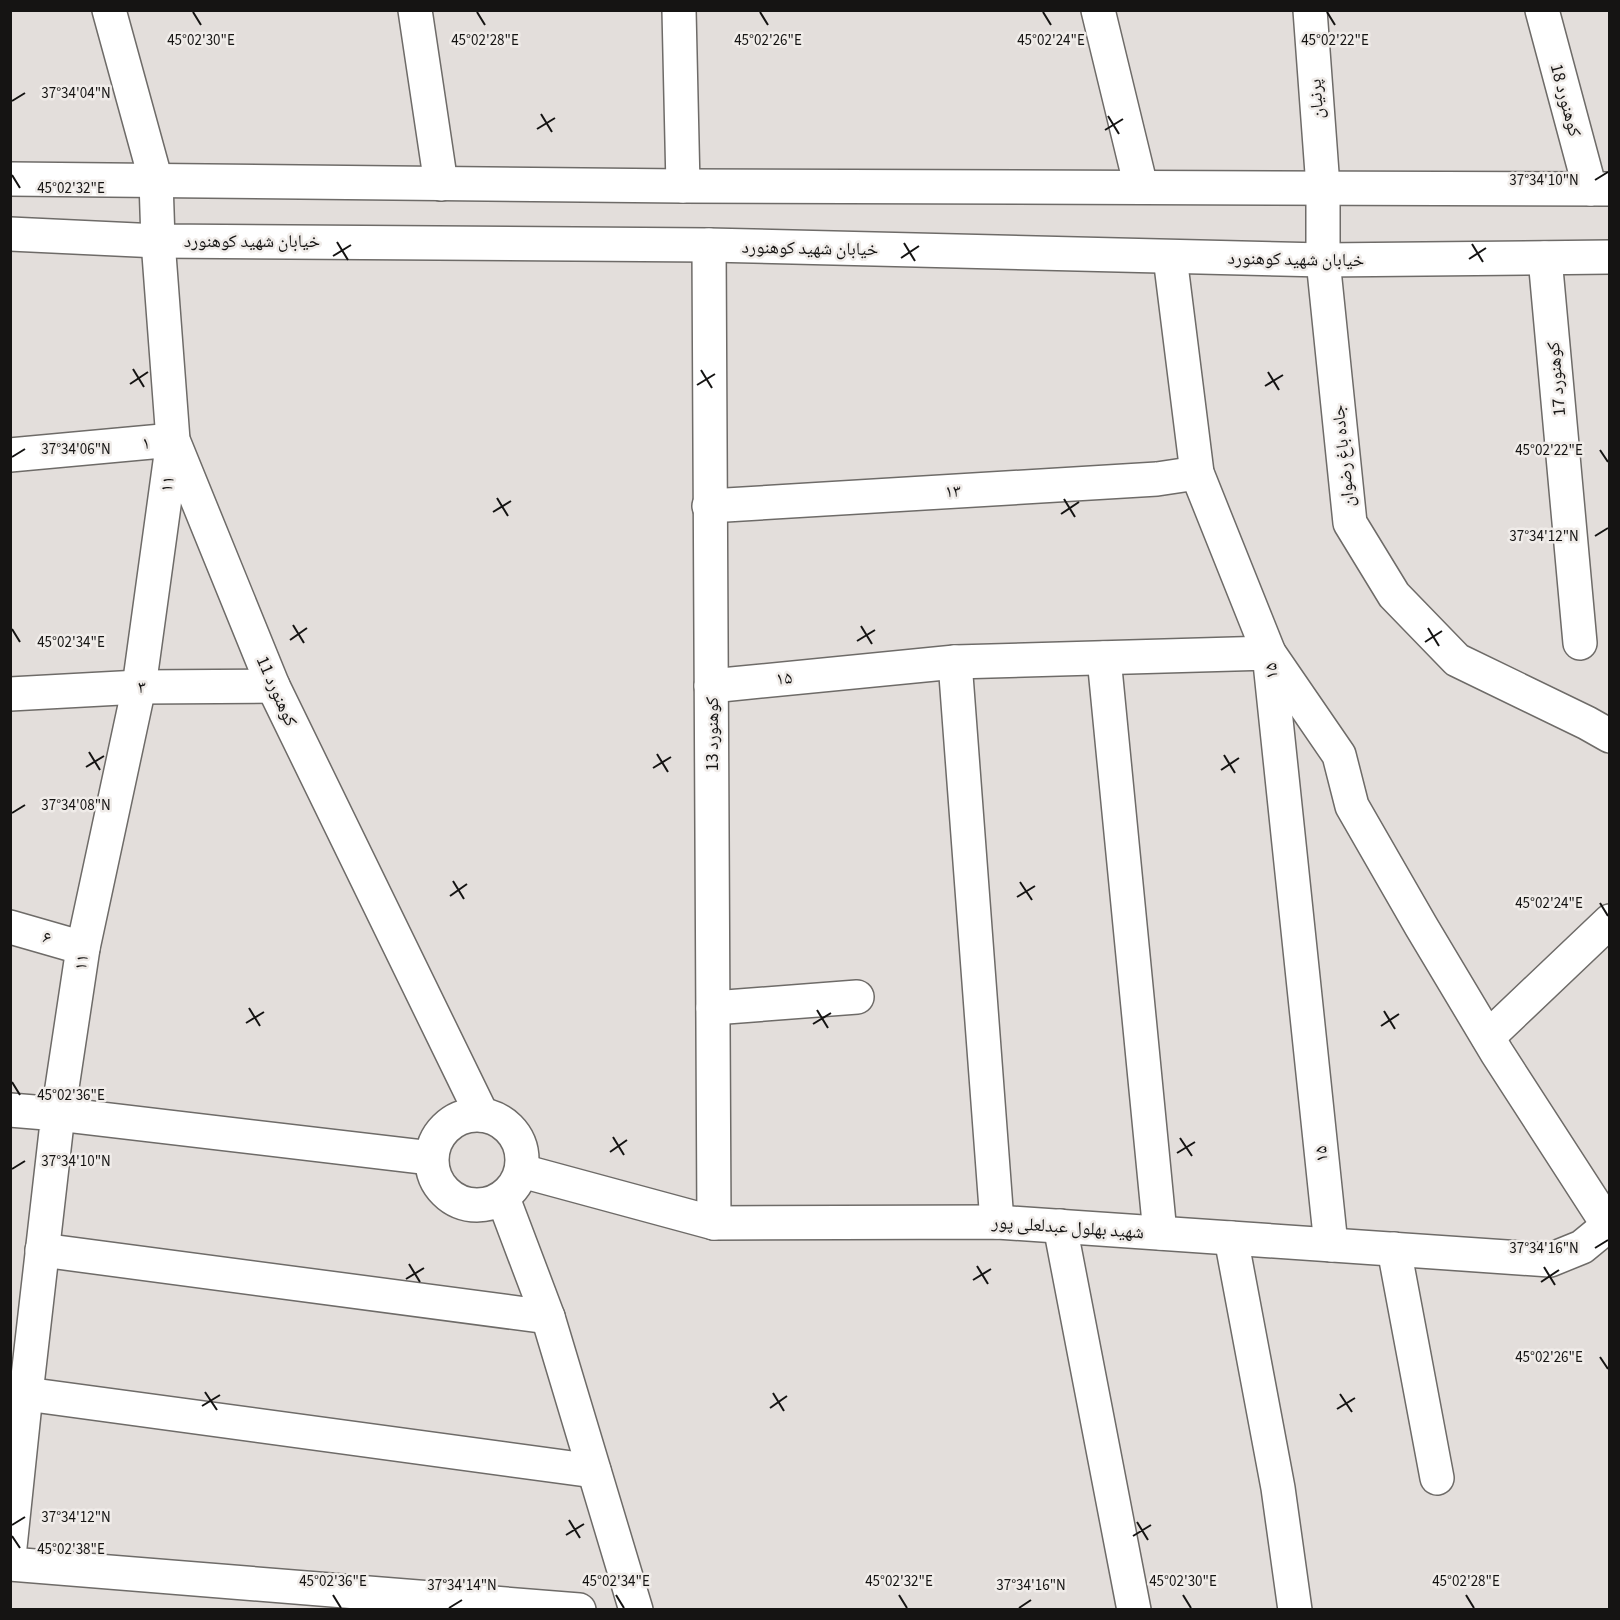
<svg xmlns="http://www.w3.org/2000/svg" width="1620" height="1620" font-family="'Source Sans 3','Noto Naskh Arabic',sans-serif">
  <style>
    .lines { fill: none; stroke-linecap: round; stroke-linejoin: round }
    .minor-casing { stroke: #6e6b68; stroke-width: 36 }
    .major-casing { stroke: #6e6b68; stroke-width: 36 }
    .minor { stroke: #fff; stroke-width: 33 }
    .major { stroke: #fff; stroke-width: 33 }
    .ticks { fill: none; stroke: #151413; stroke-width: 2 }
    .labels { text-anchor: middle; stroke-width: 5; stroke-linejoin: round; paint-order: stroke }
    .street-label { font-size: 18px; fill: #151413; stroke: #f0ece9 }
    .ticks-label { font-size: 15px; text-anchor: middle; fill: #151413; stroke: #f0ece9; stroke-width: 5; stroke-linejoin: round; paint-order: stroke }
  </style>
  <rect width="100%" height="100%" fill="#e3dedb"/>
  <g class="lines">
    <defs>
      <g id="minor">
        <path d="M109 10 156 181 158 241 173 440 273 686 482 1115"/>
        <path d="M415 10 441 184"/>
        <path d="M679 10 683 186"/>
        <path d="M1098 10 1141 187"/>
        <path d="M1310 10 1323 187V260L1350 523 1394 595 1457 660 1587 723 1610 736"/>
        <path d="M1542 10 1590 189"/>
        <path d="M709 245 714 1223"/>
        <path d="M1170 257 1197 473 1269 653 1339 755 1352 806 1421 926 1497 1053 1610 1228"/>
        <path d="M1545 258 1580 643"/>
        <path d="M10 455 173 440 139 687 83 948 58 1114 431 1158"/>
        <path d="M709 506 1157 479 1197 473"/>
        <path d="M1104 658 1160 1233"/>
        <path d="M955 662 997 1222"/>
        <path d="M711 686 955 662 1269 653 1331 1245"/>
        <path d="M10 694 139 687 273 686"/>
        <path d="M10 927 83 948"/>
        <path d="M713 1008 857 997"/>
        <path d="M1488 1037 1610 921"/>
        <path d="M10 1110 58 1114 26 1394 10 1547"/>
        <circle cx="477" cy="1160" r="45"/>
        <path d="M522 1171 714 1223 997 1222 1550 1260 1582 1247 1610 1224"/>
        <path d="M503 1198 548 1317 636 1610"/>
        <path d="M1060 1226 1134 1610"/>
        <path d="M1231 1238 1278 1488 1295 1610"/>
        <path d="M1394 1249 1437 1478"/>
        <path d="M42 1250 548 1317"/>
        <path d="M26 1394 594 1471"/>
        <path d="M10 1564 579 1610"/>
      </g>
      <g id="major">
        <path d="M10 179 683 186 1610 189"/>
        <path d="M10 234 158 241 709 245 1323 260 1610 257"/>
      </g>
    </defs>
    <use href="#minor" class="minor-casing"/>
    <use href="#major" class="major-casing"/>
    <use href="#minor" class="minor"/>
    <use href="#major" class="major"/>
  </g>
  <path class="ticks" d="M193 12 201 25M477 12 485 25M760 12 768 25M1043 12 1051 25M1327 12 1335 25M12 101 25 93M541 114 552 132M1108 116 1119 134M537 129 555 118M1105 130 1123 119M12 175 20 188M1595 180 1608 172M337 242 348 260M904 243 915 261M1472 244 1483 262M333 256 351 245M901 258 919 246M1469 259 1486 248M133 369 144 387M701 370 712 388M1268 372 1279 390M130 384 148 372M697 385 715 374M1265 386 1283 375M1600 450 1608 462M12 457 25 449M497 498 508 516M1064 499 1075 517M493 512 511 501M1061 514 1079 502M1595 536 1608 528M293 625 304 643M861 626 872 644M1428 628 1439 646M12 629 20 642M290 640 307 628M857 641 875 630M1425 642 1442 631M89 752 100 770M657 754 668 772M1224 755 1235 773M86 767 104 756M653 768 671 757M1221 770 1239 758M12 813 25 805M453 881 464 899M1020 882 1032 900M450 896 467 884M1017 897 1035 886M1600 903 1608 916M249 1008 260 1026M817 1010 828 1028M1384 1011 1395 1029M246 1023 264 1012M813 1024 831 1013M1381 1026 1399 1014M12 1082 20 1095M613 1137 624 1155M1180 1138 1192 1156M610 1152 627 1140M1177 1153 1195 1142M12 1169 25 1161M1595 1248 1608 1240M409 1264 420 1282M977 1266 988 1284M1544 1267 1555 1285M406 1279 424 1268M973 1280 991 1269M1541 1282 1559 1270M1600 1357 1608 1369M205 1392 217 1410M773 1393 784 1411M1340 1394 1352 1412M202 1406 220 1395M770 1408 787 1396M1337 1409 1355 1398M569 1520 580 1538M1137 1522 1148 1540M12 1525 25 1517M566 1535 584 1524M12 1536 20 1548M1133 1536 1151 1525M333 1595 341 1608M616 1595 624 1608M899 1595 907 1608M1183 1595 1191 1608M1466 1595 1474 1608M449 1608 462 1600M1019 1608 1031 1600"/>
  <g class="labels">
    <g class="street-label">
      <text transform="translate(1316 99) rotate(-94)" y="6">پرنیان</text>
      <text transform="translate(1566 100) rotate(75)" y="6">کوهنورد 18</text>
      <text x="252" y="247">خیابان شهید کوهنورد</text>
      <text transform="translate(810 248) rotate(1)" y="6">خیابان شهید کوهنورد</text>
      <text transform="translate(1296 259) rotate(1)" y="6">خیابان شهید کوهنورد</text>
      <text transform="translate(1556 379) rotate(-95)" y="6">کوهنورد 17</text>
      <text transform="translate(146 443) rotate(-5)" y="6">۱</text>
      <text transform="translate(1343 456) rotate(-96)" y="6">جاده باغ رضوان</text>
      <text transform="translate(167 484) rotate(-82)" y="6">۱۱</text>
      <text transform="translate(953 491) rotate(-3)" y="6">۱۳</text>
      <text transform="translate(1271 671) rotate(-96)" y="6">۱۵</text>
      <text transform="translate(784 678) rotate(-6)" y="6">۱۵</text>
      <text transform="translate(142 687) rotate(-1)" y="6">۳</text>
      <text transform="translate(277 691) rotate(66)" y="6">کوهنورد 11</text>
      <text transform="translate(712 734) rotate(-90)" y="6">کوهنورد 13</text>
      <text transform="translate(47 937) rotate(16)" y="6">۶</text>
      <text transform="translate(81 962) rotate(-81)" y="6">۱۱</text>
      <text transform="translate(1321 1154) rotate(-96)" y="6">۱۵</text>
      <text transform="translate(1068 1227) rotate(4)" y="6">شهید بهلول عبدلعلی پور</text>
    </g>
  </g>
  <g class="ticks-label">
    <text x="201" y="45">45°02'30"E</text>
    <text x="485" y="45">45°02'28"E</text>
    <text x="768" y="45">45°02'26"E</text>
    <text x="1051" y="45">45°02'24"E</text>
    <text x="1335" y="45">45°02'22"E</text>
    <text x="76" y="98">37°34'04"N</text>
    <text x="1544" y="185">37°34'10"N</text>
    <text x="71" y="193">45°02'32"E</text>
    <text x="76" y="454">37°34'06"N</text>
    <text x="1549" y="455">45°02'22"E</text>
    <text x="1544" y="541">37°34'12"N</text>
    <text x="71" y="647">45°02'34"E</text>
    <text x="76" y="810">37°34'08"N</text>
    <text x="1549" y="908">45°02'24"E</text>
    <text x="71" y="1100">45°02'36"E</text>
    <text x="76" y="1166">37°34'10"N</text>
    <text x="1544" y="1253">37°34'16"N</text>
    <text x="1549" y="1362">45°02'26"E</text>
    <text x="76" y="1522">37°34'12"N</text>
    <text x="71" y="1554">45°02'38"E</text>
    <text x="333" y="1586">45°02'36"E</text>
    <text x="616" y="1586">45°02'34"E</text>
    <text x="899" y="1586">45°02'32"E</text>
    <text x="1183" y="1586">45°02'30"E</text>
    <text x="1466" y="1586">45°02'28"E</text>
    <text x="462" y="1590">37°34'14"N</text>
    <text x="1031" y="1590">37°34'16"N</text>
  </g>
  <rect width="1620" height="1620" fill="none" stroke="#151413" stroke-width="24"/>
</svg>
